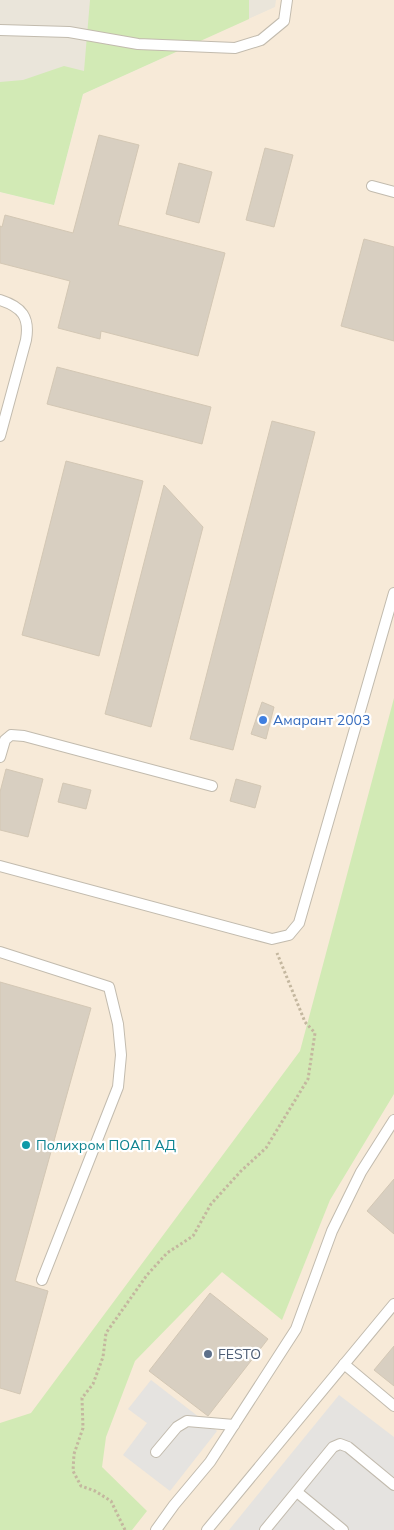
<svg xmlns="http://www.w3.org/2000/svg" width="394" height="1530" font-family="Mulish,sans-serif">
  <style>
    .residential { fill: #eae5da }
    .commercial { fill: #f7ead8 }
    .green { fill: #d2eab5 }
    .parking { fill: #e5e3e0 }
    .building { fill: #d8cfc1; stroke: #d3c7b4 }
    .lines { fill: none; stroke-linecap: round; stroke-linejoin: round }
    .lane-casing { stroke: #c2bbae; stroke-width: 12 }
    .path { stroke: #c4b79f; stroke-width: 3; stroke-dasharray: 2.5 2.5; stroke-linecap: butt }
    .lane { stroke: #fff; stroke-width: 10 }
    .shop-dot { fill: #3f7fe0; stroke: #fff; stroke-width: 2 }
    .culture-dot { fill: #0f9aa8; stroke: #fff; stroke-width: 2 }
    .service-dot { fill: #5c6f8a; stroke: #fff; stroke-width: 2 }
    .labels { text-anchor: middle; stroke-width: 4.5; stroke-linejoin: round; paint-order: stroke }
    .shop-label { font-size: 14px; fill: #366cbe; stroke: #fff; text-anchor: start }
    .culture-label { font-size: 14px; fill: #0d838f; stroke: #fff; text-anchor: start }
    .service-label { font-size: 14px; fill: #4e5e75; stroke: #fff; text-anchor: start }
  </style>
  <rect width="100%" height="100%" fill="#f6f3ec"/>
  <path class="residential" d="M0 0H276V7L83 94 54 205 0 192Z"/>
  <path class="commercial" d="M276 0H394V1530H0V192L54 205 83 94 275 7Z"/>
  <g class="green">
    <path d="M90 0H249V19L83 94 54 205 0 192V82L23 80 64 66 84 71Z"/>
    <path d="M394 698V1094L330 1200 282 1320 222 1272 135 1361 106 1437 102 1467 147 1511 132 1530H0V1423L31 1413 300 1051Z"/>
  </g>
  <g class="parking">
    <path d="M151 1380 217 1431 170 1491 123 1455 147 1423 128 1409Z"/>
    <path d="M339 1395 394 1437V1530H229Z"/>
  </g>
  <g class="building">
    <path d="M99 135 139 145 118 225 225 253 198 356 101 331 100 339 58 328 70 281 0 263V226L2 227 5 215 73 233Z"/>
    <path d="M265 148 293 155 274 227 246 220Z"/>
    <path d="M179 163 212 172 199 223 166 214Z"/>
    <path d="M364 239 394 247V341L341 326Z"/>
    <path d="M57 367 211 407 202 444 47 404Z"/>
    <path d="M272 421 315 432 233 750 190 739Z"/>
    <path d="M66 461 143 481 99 656 22 635Z"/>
    <path d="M164 485 203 527 151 727 105 714Z"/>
    <path d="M262 702 274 707 266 739 251 734Z"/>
    <path d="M6 769 43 779 28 837 0 830V792Z"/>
    <path d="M236 779 261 786 255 808 230 801Z"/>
    <path d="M63 783 91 790 86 809 58 802Z"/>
    <path d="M0 982 91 1008 15 1281 48 1291 20 1394 0 1388Z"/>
    <path d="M394 1179V1234L367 1211Z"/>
    <path d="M210 1293 268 1339 208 1416 149 1371Z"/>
    <path d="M394 1346V1386L374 1370Z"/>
  </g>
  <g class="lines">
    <defs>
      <g id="lane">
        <path d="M0 30 69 32 138 44 235 48 261 40 284 21 287 0"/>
        <path d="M372 186 394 192"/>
        <path d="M0 300C22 307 30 317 26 340L0 436"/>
        <path d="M0 757 5 740 11 735 24 736 212 786"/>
        <path d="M0 866 272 939 289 935 299 923 394 593"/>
        <path d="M0 952 109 987 118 1024 121 1055 118 1087 42 1280"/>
        <path d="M344 1364 394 1406"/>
        <path d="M156 1452 177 1427 187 1421 234 1425"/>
        <path d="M297 1492 343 1530"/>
        <path d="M156 1530 174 1505 210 1462 296 1329 332 1231 361 1172 394 1120"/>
        <path d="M207 1530 394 1304"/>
        <path d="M265 1530 333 1447 340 1444 348 1447 394 1485"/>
      </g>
    </defs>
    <use href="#lane" class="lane-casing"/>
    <path class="path" d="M125 1530 111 1501 95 1491 81 1486 73 1471 74 1454 83 1428 82 1398 93 1384 103 1357 106 1333 147 1275 167 1253 193 1236 211 1204 241 1171 266 1148 308 1079 315 1033 305 1022 277 953"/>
    <use href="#lane" class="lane"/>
  </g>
  <circle class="shop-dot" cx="263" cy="720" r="5"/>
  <circle class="culture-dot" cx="26" cy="1145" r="5"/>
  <circle class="service-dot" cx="208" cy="1354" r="5"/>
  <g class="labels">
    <g class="shop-label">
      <text x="273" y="725">Амарант 2003</text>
    </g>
    <g class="culture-label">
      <text x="36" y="1150">Полихром ПОАП АД</text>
    </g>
    <g class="service-label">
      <text x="218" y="1359">FESTO</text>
    </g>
  </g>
</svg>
